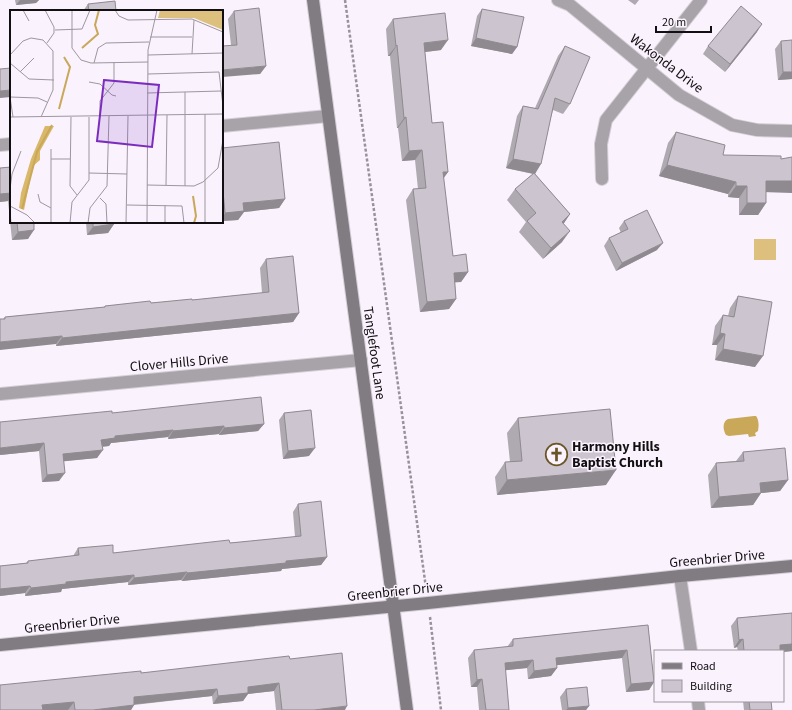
<svg xmlns="http://www.w3.org/2000/svg" width="792" height="710" font-family="'Source Sans 3',sans-serif">
  <style>
    .green { fill: #ddc07d }
    .water { fill: #c9a859 }
    .lines { fill: none; stroke-linecap: round; stroke-linejoin: round }
    .street-casing { stroke: #d5ced8; stroke-width: 14 }
    .secondary-casing { stroke: #d5ced8; stroke-width: 14 }
    .path { stroke: #98929a; stroke-width: 2.5; stroke-dasharray: 3 2; stroke-linecap: butt }
    .street { stroke: #a7a3a8; stroke-width: 12 }
    .secondary { stroke: #817c82; stroke-width: 12 }
    .wall { fill: #afa9b1 }
    .shaded-wall { fill: #8f8990 }
    .building { fill: #ccc4ce; stroke: #8f8990 }
    .labels { text-anchor: middle; stroke-width: 3; stroke-linejoin: round; paint-order: stroke }
    .street-label { font-size: 14px; fill: #120f13; stroke: #faf2fd }
    .poi-label { font-size: 14px; font-weight: bold; fill: #120f13; stroke: #faf2fd; text-anchor: start }
    .inset-river { fill: none; stroke: #c9a859; stroke-width: 2 }
    .inset-road { fill: none; stroke: #9d979f; stroke-width: 1 }
    .view { fill: #7b2cbf; fill-opacity: 0.15; stroke: #7b2cbf; stroke-width: 2 }
    .inset-edge { fill: none; stroke: #120f13; stroke-width: 2 }
  </style>
  <rect width="100%" height="100%" fill="#faf2fd"/>
  <rect class="green" x="754" y="239" width="22" height="21"/>
  <path class="water" d="M754 416H756C759 420 759 426 758 431L755 433 756 436 749 437 748 434 729 436 726 435C723 430 722 422 728 419Z"/>
  <g class="lines">
    <defs>
      <g id="street">
        <path d="M558 0 570 5 679 95 732 125 757 130 792 131"/>
        <path d="M222 126 328 116"/>
        <path d="M0 145 11 144"/>
        <path d="M602 179 601 144 606 120 701 0"/>
        <path d="M0 394 361 360"/>
        <path d="M680 576 691 651"/>
        <path d="M698 701 699 710"/>
      </g>
      <g id="secondary">
        <path d="M313 0 407 710"/>
        <path d="M0 645 428 603 680 576 792 566"/>
      </g>
    </defs>
    <use href="#street" class="street-casing"/>
    <use href="#secondary" class="secondary-casing"/>
    <g class="path">
      <path d="M345 0 426 588"/>
      <path d="M430 617 441 710"/>
    </g>
    <use href="#street" class="street"/>
    <use href="#secondary" class="secondary"/>
  </g>
  <g class="wall">
    <path d="M15 0H39L36 3 16 5Z"/>
    <path d="M628 0H639L635 5Z"/>
    <path d="M88 4 116 11H83Z"/>
    <path d="M482 9 517 47 512 54 471 46 477 16Z"/>
    <path d="M234 11 266 66 260 74 231 45 228 19Z"/>
    <path d="M393 19 441 50 425 52 432 123 448 172 443 178 453 256 468 272 461 282H455L456 299 449 309 420 312 406 200 413 189H418L415 160 402 161 398 128H397L390 56H388L386 29Z"/>
    <path d="M757 32 725 72 703 54 708 46Z"/>
    <path d="M781 41 792 79 778 80 775 49Z"/>
    <path d="M565 46 570 104 563 114 553 110 535 174 570 214 564 223 562 242 543 259 519 232 526 222 507 200 515 189 533 174 506 168 517 116 523 106 535 108 558 56Z"/>
    <path d="M676 132 723 155 766 192V203L758 215H739V198L728 197V194L659 176 668 143Z"/>
    <path d="M222 148 285 199 279 208 244 212 238 220 222 221Z"/>
    <path d="M11 167V222H34L28 239 12 240 8 201 0 202V168Z"/>
    <path d="M624 221 657 250 616 271 604 246 609 238 621 233 619 228Z"/>
    <path d="M86 222H114V224L108 233 87 235Z"/>
    <path d="M266 259 299 313 293 322 56 346V344L3 319 5 317 104 307 105 306 192 300 262 293 260 268Z"/>
    <path d="M738 296 755 367 715 360 717 345H712L715 326 723 315 728 316 730 308Z"/>
    <path d="M112 413 264 424 258 431 219 435V434L168 439V437L111 443 109 446 102 447 97 458 63 461 59 481 42 482 39 451 0 455Z"/>
    <path d="M284 413 309 456 283 459 279 420Z"/>
    <path d="M518 418 606 485 497 495 495 477 505 462H510L507 433Z"/>
    <path d="M743 452 788 480 780 491 761 493 753 505 711 508 708 475 716 463 736 461Z"/>
    <path d="M298 504 327 557 321 565 282 569 281 571 182 581 181 580 128 585V582L62 589 61 592 25 596V593L0 596V566L26 563 28 561 73 556 78 548 113 553 230 543 295 537 293 512Z"/>
    <path d="M792 613V651L783 652V651H738L737 647 734 648 731 626 737 618Z"/>
    <path d="M648 625 654 682 649 690 626 692 622 658 556 665 557 668 551 676 528 679 527 668 505 670 509 710H479L477 687H471L468 658 474 650 507 647 513 639Z"/>
    <path d="M290 659 345 710H276L274 691 248 694 243 701 213 704 212 696 134 705 131 710H0L141 673Z"/>
    <path d="M566 689 589 706 586 710H562L560 697Z"/>
    <path d="M743 701H771L772 710H744Z"/>
  </g>
  <g class="shaded-wall">
    <path d="M20 0H39L36 3 16 5Z"/>
    <path d="M762 24 757 32 725 72 730 64Z"/>
    <path d="M476 38 517 47 512 54 471 46Z"/>
    <path d="M448 40 441 50 417 53 424 43Z"/>
    <path d="M397 45 390 56H388L396 46Z"/>
    <path d="M266 66 260 74 222 77V70Z"/>
    <path d="M783 72H792V79L778 80Z"/>
    <path d="M11 90V97L0 98V91Z"/>
    <path d="M406 117 398 128H397L404 118Z"/>
    <path d="M422 150 415 160 402 161 409 151Z"/>
    <path d="M513 159 541 164 535 174 506 168Z"/>
    <path d="M667 165 736 182 728 194 659 176Z"/>
    <path d="M443 172H448L441 182Z"/>
    <path d="M766 181H792V193L758 192Z"/>
    <path d="M736 186H747L739 198 728 197Z"/>
    <path d="M11 193V197L8 201 0 202V194Z"/>
    <path d="M285 199 279 208 244 212 238 220 222 221V218L225 213 243 203Z"/>
    <path d="M747 203H766L758 215H739Z"/>
    <path d="M570 214 562 226V222Z"/>
    <path d="M114 224 108 233 87 235 93 227Z"/>
    <path d="M34 230 28 239 12 240 18 232Z"/>
    <path d="M570 231 562 242 543 259 551 248Z"/>
    <path d="M663 243 657 250 616 271 622 263Z"/>
    <path d="M468 272 461 282 447 283 454 273Z"/>
    <path d="M456 299 449 309 420 312 427 302Z"/>
    <path d="M299 313 293 322 56 346 62 338Z"/>
    <path d="M720 333 725 334 717 345H712Z"/>
    <path d="M62 336 56 344 0 350V342Z"/>
    <path d="M723 349 763 356 755 367 715 360Z"/>
    <path d="M264 424 258 431 219 435 224 428Z"/>
    <path d="M224 426 219 434 168 439 173 431Z"/>
    <path d="M173 430 168 437 111 443 109 446 96 447 101 440 115 436Z"/>
    <path d="M44 443 39 451 0 455V448Z"/>
    <path d="M315 448 309 456 283 459 288 451Z"/>
    <path d="M103 450 97 458 57 462 63 454Z"/>
    <path d="M616 470 606 485 497 495 507 480Z"/>
    <path d="M65 473 59 481 42 482 47 475Z"/>
    <path d="M788 480 780 491 761 493 753 505 711 508 719 497 760 483Z"/>
    <path d="M327 557 321 565 282 569 281 571 182 581 187 573 286 561Z"/>
    <path d="M187 572 181 580 128 585 134 578Z"/>
    <path d="M134 575 128 582 62 589 61 592 25 596 31 588 66 582Z"/>
    <path d="M30 586 25 593 0 596V589Z"/>
    <path d="M743 639 737 647 734 648 739 640Z"/>
    <path d="M792 644V651L783 652V651H776L780 645Z"/>
    <path d="M627 650 622 658 550 666 556 658Z"/>
    <path d="M533 660 527 668 499 671 505 663Z"/>
    <path d="M557 668 551 676 528 679 534 671Z"/>
    <path d="M482 679 477 687H471L477 680Z"/>
    <path d="M654 682 649 690 626 692 631 684Z"/>
    <path d="M279 683 274 691 248 694 243 701 213 704 218 696 248 687Z"/>
    <path d="M217 689 212 696 128 705 134 697Z"/>
    <path d="M74 702 68 710H39L42 705Z"/>
    <path d="M134 705 131 710H92H93Z"/>
    <path d="M347 706 345 710H314Z"/>
    <path d="M589 706 586 710H566L568 708Z"/>
  </g>
  <g class="building">
    <path d="M115 1 116 11H89L88 4Z"/>
    <path d="M741 6 762 24 730 64 708 46Z"/>
    <path d="M259 8 266 66 222 70V46L237 45 234 11Z"/>
    <path d="M482 9 524 17 517 47 476 38Z"/>
    <path d="M445 13 448 40 424 43 432 123 443 122 448 172H443L453 256 466 254 468 272 454 273 456 299 427 302 413 189 426 188 422 150 409 151 406 117 404 118 397 45 396 46 393 19Z"/>
    <path d="M792 40V72H783L781 41Z"/>
    <path d="M565 46 590 57 570 104 555 98 541 164 513 159 523 106 538 109Z"/>
    <path d="M11 68V90L0 91V69Z"/>
    <path d="M676 132 725 145 723 155 781 156V159L792 157V181H766V203H747V186H736V182L667 165Z"/>
    <path d="M279 142 285 199 243 203 244 211 225 213 222 180V148Z"/>
    <path d="M11 167V193L0 194V168Z"/>
    <path d="M534 173 570 214 562 222 570 231 551 248 527 221 536 213 515 189Z"/>
    <path d="M647 210 663 243 622 263 609 238 628 229 624 221Z"/>
    <path d="M17 222H34V230L18 232Z"/>
    <path d="M93 222H114V224L93 227Z"/>
    <path d="M293 256 299 313 62 338V336L0 342V319H5V317L105 307V306L150 301 151 303 192 299V300L269 292 266 259Z"/>
    <path d="M738 296 772 302 763 356 723 349 725 334 720 333 723 315 734 317Z"/>
    <path d="M261 397 264 424 224 428V426L173 431V430L115 436V438L101 440 103 450 63 454 65 473 47 475 44 443 0 448V422L112 411V413Z"/>
    <path d="M610 409 616 470 507 480 505 462 522 461 518 418Z"/>
    <path d="M311 410 315 448 288 451 284 413Z"/>
    <path d="M785 448 788 480 760 483 761 493 719 497 716 463 744 461 743 452Z"/>
    <path d="M321 501 327 557 286 561V563L187 573V572L134 578V575L66 582V584L31 588 30 586 0 589V566L28 563V561L79 555 78 548 113 545V553L229 540 230 543 301 536 298 504Z"/>
    <path d="M792 613V644L780 645V651H744L743 639 739 640 737 618Z"/>
    <path d="M648 625 654 682 631 684 627 650 556 658 557 668 534 671 533 660 505 663 509 710H486L482 679 477 680 474 650 513 646V639Z"/>
    <path d="M342 653 347 706 314 710H282L279 683 248 687V693L218 696 217 689 134 697V705L93 710H75L74 702 42 705 43 710H0V685L141 671V673L289 656 290 659Z"/>
    <path d="M587 687 589 706 568 708 566 689Z"/>
    <path d="M749 701H771L772 710H750Z"/>
  </g>
  <defs>
    <symbol id="church-ring" viewBox="-11 -11 22 22"><circle r="9.5" fill="#faf2fd" stroke="#6a5625" stroke-width="1.5"/><path d="M-1.2-6h2.4v3.5h3.3v2.4h-3.3V6h-2.4V-.1h-3.3v-2.4h3.3Z" fill="#6a5625"/></symbol>
  </defs>
  <g fill-rule="evenodd">
    <use href="#church-ring" x="544" y="442" width="25" height="25"/>
  </g>
  <g class="labels">
    <g class="street-label">
      <text transform="translate(667 63) rotate(37)" y="5">Wakonda Drive</text>
      <text transform="translate(375 353) rotate(82)" y="5">Tanglefoot Lane</text>
      <text transform="translate(179 362) rotate(-5)" y="5">Clover Hills Drive</text>
      <text transform="translate(717 558) rotate(-5)" y="5">Greenbrier Drive</text>
      <text transform="translate(395 591) rotate(-6)" y="5">Greenbrier Drive</text>
      <text transform="translate(72 623) rotate(-6)" y="5">Greenbrier Drive</text>
    </g>
    <g class="poi-label">
      <text x="572" y="451">Harmony Hills<tspan x="572" dy="16">Baptist Church</tspan></text>
    </g>
  </g>
  <g transform="translate(10 10)">
    <rect width="213" height="213" fill="#faf2fd"/>
    <path d="M150 0H213V20L184 8H148Z" fill="#ddc07d"/>
    <path d="M35 116H44L30 141V150L23 156 14 200 9 198 11 183 21 149Z" fill="#d9b869"/>
    <path class="inset-river" d="M72 38 88 24 85 15 89 0M49 99 60 57 54 47M183 186 186 206 184 213M12 199 27 142 42 115"/>
    <path class="inset-road" d="M13 0 19 11M35 0 44 17V23L37 33M62 0V38L71 50 81 53 138 52M105 0 109 6 118 10 182 9 213 22M45 20 72 19 80 0M140 27H182M182 44 184 10M0 45 13 31 21 28 33 30 43 41V80L31 107M138 45 213 43M0 53 19 69 44 70M84 53 88 38 96 33 139 32M10 62 24 48M138 64 209 62 213 96M79 72 90 74 102 85 106 86M175 82V176M137 83 211 81M0 87 28 88 37 92M0 87 3 107M195 104V213M0 107 213 104M61 107 60 176 67 185M90 107V91L104 73V52M41 149H60M79 163 117 164M137 175 184 176 193 172 208 158 213 130M156 175 157 105M0 179 2 164 11 141M28 184 30 192 41 198M90 188 96 194 97 213M117 195 172 196 174 213M0 196 17 205 25 213M0 201 1 213M41 213V139M60 213 62 192 79 170V107M78 213 80 198 97 176 99 106M116 213 118 106M137 213 138 40 147 0M155 213V195"/>
    <path class="view" d="M94 70 149 75 142 137 87 131Z"/>
    <rect width="213" height="213" class="inset-edge"/>
  </g>
  <rect x="654" y="650" width="130" height="52" fill="#faf2fd" stroke="#9d979f"/>
  <rect x="662" y="663" width="20" height="6" fill="#817c82" stroke="#9d979f"/>
  <text x="690" y="670" font-size="12" fill="#120f13">Road</text>
  <rect x="662" y="680" width="20" height="12" fill="#ccc4ce" stroke="#9d979f"/>
  <text x="690" y="690" font-size="12" fill="#120f13">Building</text>
  <path d="M656 26v6h55v-6" fill="none" stroke="#120f13" stroke-width="2"/>
  <text x="662" y="26" font-size="12" fill="#120f13" stroke="#faf2fd" stroke-width="3" paint-order="stroke">20 m</text>
</svg>
